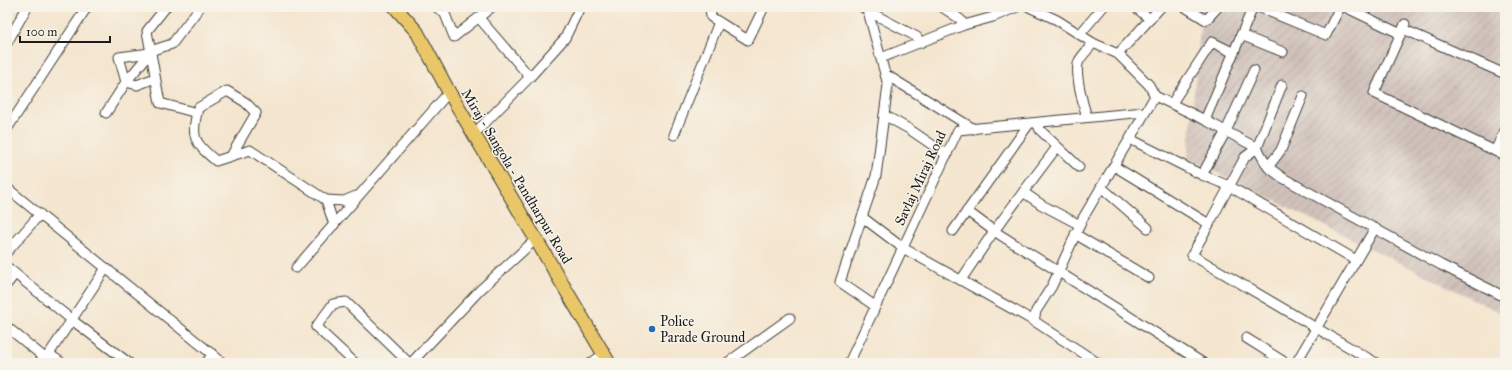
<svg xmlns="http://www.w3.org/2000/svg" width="1512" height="370" font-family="'IM FELL Great Primer',serif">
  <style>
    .industrial { fill: url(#industrial-furrows) }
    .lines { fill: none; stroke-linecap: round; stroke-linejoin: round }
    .minor-casing { stroke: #3c3a37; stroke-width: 11 }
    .highway-casing { stroke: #3c3a37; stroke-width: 15 }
    .minor { stroke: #fff; stroke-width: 9 }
    .highway { stroke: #e9c769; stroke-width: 13 }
    .poi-dot { fill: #1f6fb2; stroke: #f7f3e8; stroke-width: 1.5 }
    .labels { text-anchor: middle; stroke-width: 3; stroke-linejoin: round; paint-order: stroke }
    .street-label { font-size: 14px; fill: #1c1c1c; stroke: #f7f3e8 }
    .poi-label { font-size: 14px; fill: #1c1c1c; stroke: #f7f3e8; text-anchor: start }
  </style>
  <defs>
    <pattern id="industrial-furrows" width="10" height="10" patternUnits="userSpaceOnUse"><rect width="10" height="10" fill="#cfc1ba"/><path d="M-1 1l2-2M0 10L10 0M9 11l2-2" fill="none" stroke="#b1a59f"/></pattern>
  </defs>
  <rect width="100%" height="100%" fill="#f7f3e8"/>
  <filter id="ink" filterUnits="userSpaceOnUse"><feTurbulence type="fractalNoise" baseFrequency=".025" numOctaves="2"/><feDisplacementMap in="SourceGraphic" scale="8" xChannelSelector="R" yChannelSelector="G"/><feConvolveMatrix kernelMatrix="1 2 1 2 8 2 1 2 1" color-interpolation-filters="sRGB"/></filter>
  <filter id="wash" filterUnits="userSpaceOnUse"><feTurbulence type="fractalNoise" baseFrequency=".012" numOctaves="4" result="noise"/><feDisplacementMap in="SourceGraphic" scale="16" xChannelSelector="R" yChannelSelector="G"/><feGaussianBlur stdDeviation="0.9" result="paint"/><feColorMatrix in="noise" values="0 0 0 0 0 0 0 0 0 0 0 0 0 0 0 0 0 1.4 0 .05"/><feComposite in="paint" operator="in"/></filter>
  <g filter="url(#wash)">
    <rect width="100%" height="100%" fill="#f4e5ce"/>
    <path class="industrial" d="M1202 7H1505V315L1188 158Z"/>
  </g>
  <g filter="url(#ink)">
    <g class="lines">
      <defs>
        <g id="minor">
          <path d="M166 7 147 31 160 103 197 113"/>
          <path d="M436 7 445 14 454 37 492 7"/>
          <path d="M710 7 711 17 748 40 764 7"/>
          <path d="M862 7 868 11 888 85 876 176 840 282 875 306"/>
          <path d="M942 7 960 19 964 25"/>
          <path d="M1029 7 1057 20 1093 43 1118 54 1149 85 1155 96 1083 218 1052 286 1036 311 1034 321 1098 363"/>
          <path d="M1135 7 1150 19"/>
          <path d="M1185 7 1206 20 1218 7"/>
          <path d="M1258 7 1326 35 1340 7"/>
          <path d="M1345 7 1401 34"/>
          <path d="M868 11 917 37 920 43"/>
          <path d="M479 18 530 77"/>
          <path d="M1405 24 1374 93 1495 151"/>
          <path d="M1403 29 1505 74"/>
          <path d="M1080 34 1103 7"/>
          <path d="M1241 35 1283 52"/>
          <path d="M7 43 27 7"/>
          <path d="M150 51 172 44 200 7"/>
          <path d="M150 53 119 57 126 82 137 85 155 78"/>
          <path d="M1118 54 1161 7"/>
          <path d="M881 58 964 25 993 17 1017 7"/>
          <path d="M885 74 974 129"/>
          <path d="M1155 96 1205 120 1253 7"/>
          <path d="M1172 103 1212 42 1234 53"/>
          <path d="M106 113 126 82 150 53"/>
          <path d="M884 115 909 129 947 155"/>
          <path d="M1087 117C1083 105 1074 71 1079 61 1083 54 1089 49 1093 43"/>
          <path d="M1205 120 1257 148 1268 167 1283 178 1441 265 1505 297"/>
          <path d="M1037 123 1040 130 1079 167"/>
          <path d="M7 129 87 7"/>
          <path d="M1505 130 1495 151 1505 156"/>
          <path d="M474 134 530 77 565 38 580 7"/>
          <path d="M674 135 719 22"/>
          <path d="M1130 139 1202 175 1226 131 1254 70"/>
          <path d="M231 156 256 113 245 102 227 91 198 108C191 137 193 142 216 161L250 150 326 200"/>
          <path d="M1114 166 1209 224 1245 157 1257 148 1282 85"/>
          <path d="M1268 167 1281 150 1303 96"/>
          <path d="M1202 175 1229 186 1356 260"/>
          <path d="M1101 187 1148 228"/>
          <path d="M7 188 223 363"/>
          <path d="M1023 192 1042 205 1080 225"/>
          <path d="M967 211 994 231 1203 363"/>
          <path d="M862 217 903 248 1034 321"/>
          <path d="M1209 224 1192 255 1376 363"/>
          <path d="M334 225 326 200 344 201 356 196"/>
          <path d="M953 231 1029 124"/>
          <path d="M1075 234 1149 278"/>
          <path d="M7 252 40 214"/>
          <path d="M7 267 72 320 129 363"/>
          <path d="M296 268 449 92"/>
          <path d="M961 280 994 231 1057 147"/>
          <path d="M7 284 15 274"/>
          <path d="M7 327 45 358"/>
          <path d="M1246 338 1286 363"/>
          <path d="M49 354 106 268"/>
          <path d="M40 363 49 354 62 363"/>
          <path d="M206 363 213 354"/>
          <path d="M355 363 316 327 333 304 346 302 409 363"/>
          <path d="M411 363 480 290 536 239"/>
          <path d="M591 363 604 354"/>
          <path d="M727 363 790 318"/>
          <path d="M849 363 958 130 1144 112"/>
          <path d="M1296 363 1375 228"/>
        </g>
        <path id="highway" d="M395 7 417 32 449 92 609 363"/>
      </defs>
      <use href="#minor" class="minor-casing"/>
      <use href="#highway" class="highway-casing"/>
      <use href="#minor" class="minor"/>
      <use href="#highway" class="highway"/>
    </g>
  </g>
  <circle class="poi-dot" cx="652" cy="329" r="4"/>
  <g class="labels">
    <g class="street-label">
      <text transform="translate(517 176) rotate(59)" y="5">Miraj - Sangola - Pandharpur Road</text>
      <text transform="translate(920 178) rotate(-65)" y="5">Savlaj Miraj Road</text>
    </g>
    <g class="poi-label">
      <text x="660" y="326">Police<tspan x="660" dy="16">Parade Ground</tspan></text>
    </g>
  </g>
  <rect width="1512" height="370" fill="none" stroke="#f7f3e8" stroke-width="24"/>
  <path d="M20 36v6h90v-6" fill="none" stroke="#1c1c1c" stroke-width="2"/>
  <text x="26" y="36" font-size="12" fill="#1c1c1c" stroke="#f7f3e8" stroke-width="3" paint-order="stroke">100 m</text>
</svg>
